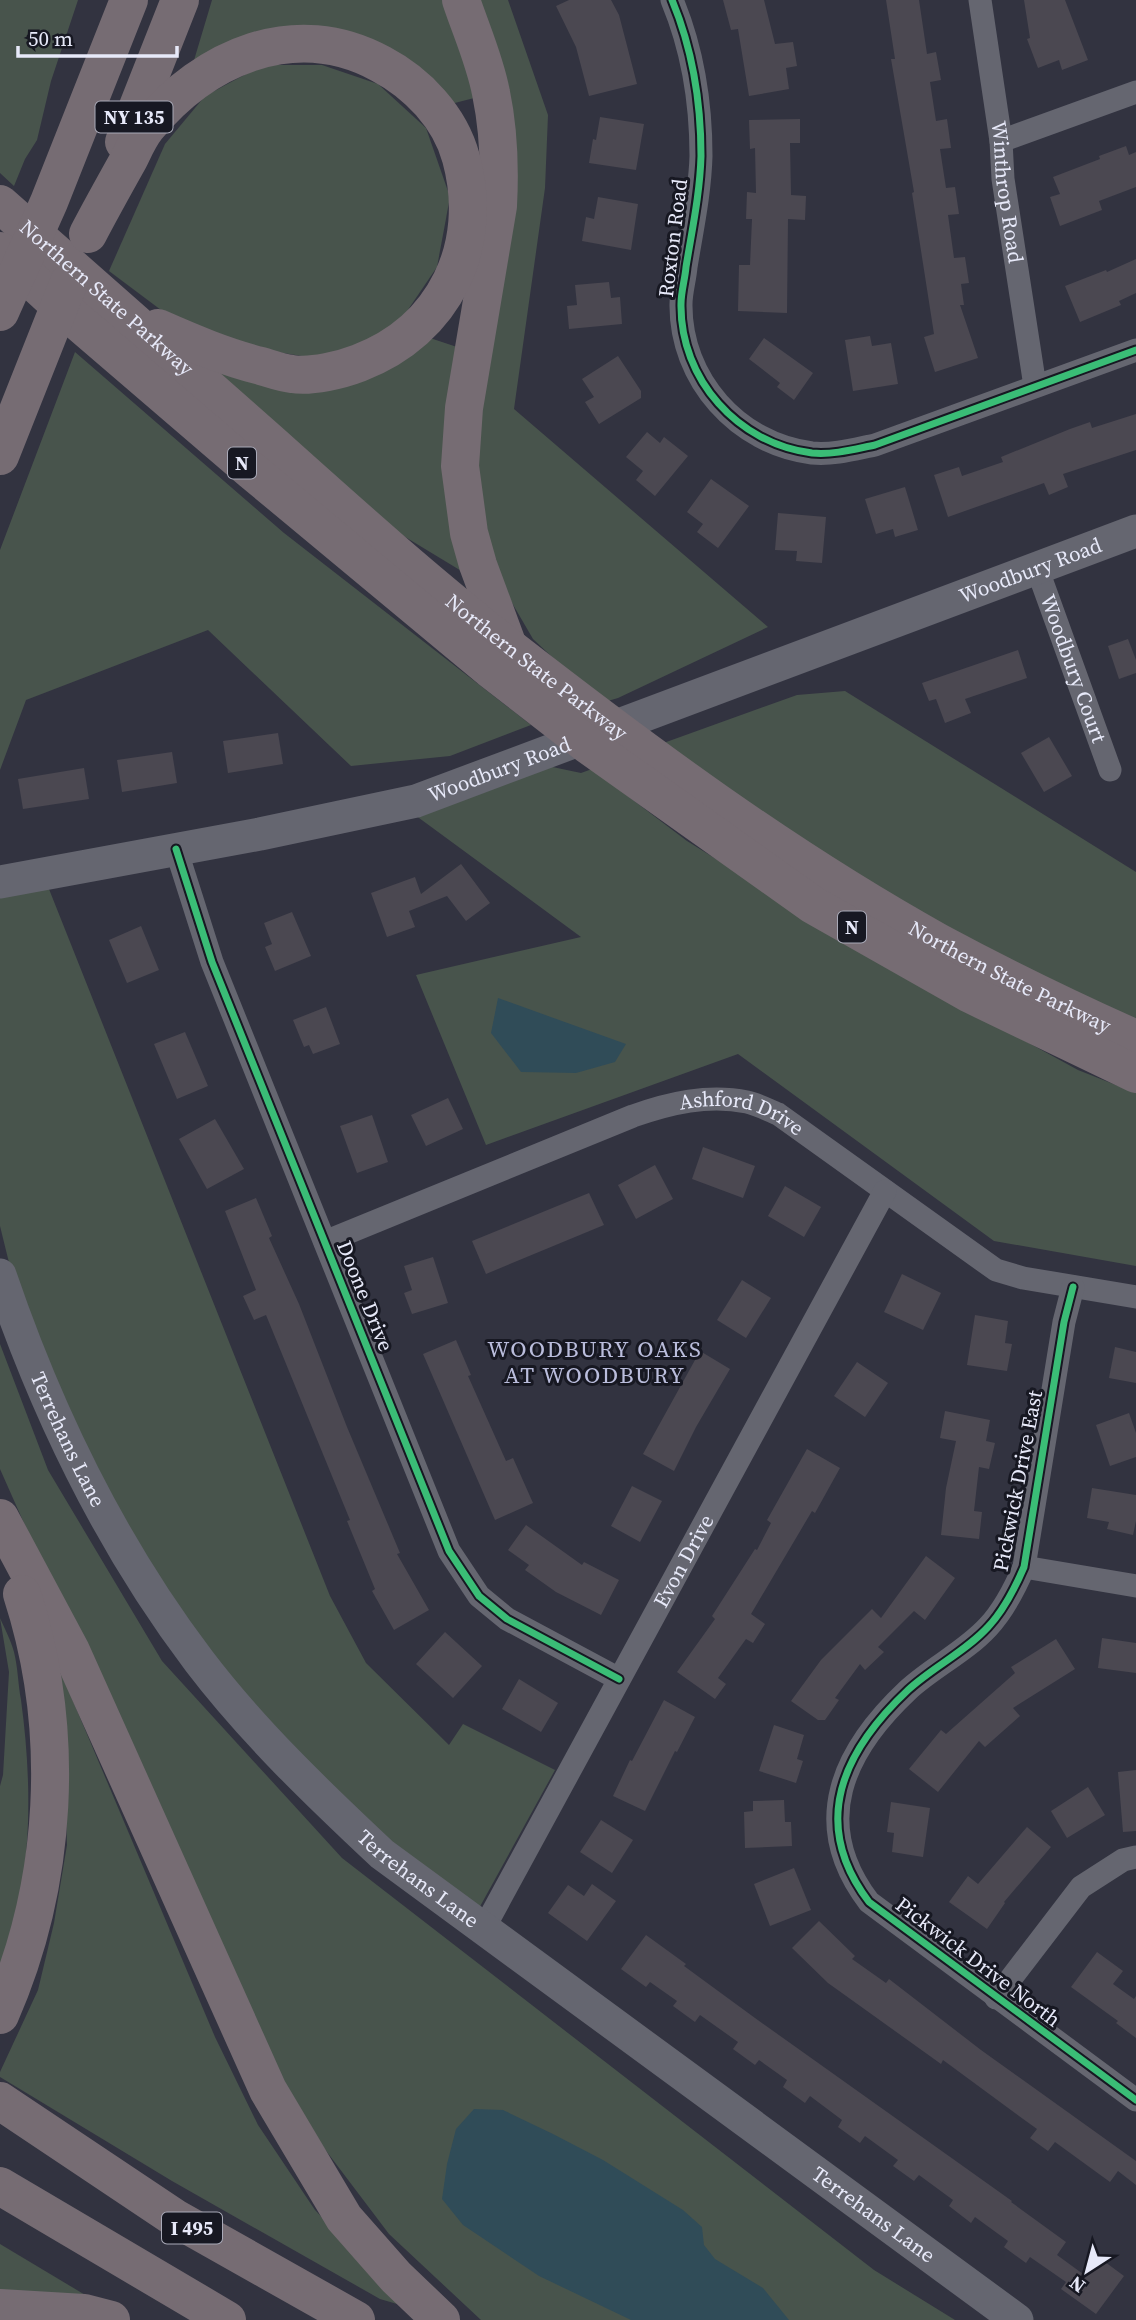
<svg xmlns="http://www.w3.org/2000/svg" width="1136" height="2320" font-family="'Source Serif 4',serif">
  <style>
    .green { fill: #48544c }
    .water { fill: #304c58 }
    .building { fill: #4b4851 }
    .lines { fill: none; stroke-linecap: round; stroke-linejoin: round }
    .minor { stroke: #656670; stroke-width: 23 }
    .secondary { stroke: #656670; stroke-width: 33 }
    .motorway { stroke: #766c73; stroke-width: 38 }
    .cycleway-casing { stroke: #171822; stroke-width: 11 }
    .cycleway { stroke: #3abd76; stroke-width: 7 }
    .labels { text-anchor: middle; stroke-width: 6; stroke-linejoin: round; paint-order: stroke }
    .shield { fill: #171822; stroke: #a9aab8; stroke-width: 2 }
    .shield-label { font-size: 19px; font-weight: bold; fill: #e7e9f9 }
    .street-label { font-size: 21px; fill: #e7e9f9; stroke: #171822 }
    .neighbourhood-label { font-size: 23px; letter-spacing: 2px; fill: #babddc; stroke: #171822 }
  </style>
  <rect width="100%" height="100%" fill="#323340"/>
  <g class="green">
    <path d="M0 0H78L51 81 37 140 25 159 14 186 0 173Z"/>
    <path d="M212 0H446L478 97 447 105 360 39 192 67Z"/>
    <path d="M471 0H508L548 115 545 188 514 409 768 627 618 698 601 703 533 639 497 577 475 493 479 397 516 180Z"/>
    <path d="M263 65H322L378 84 426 128 450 197 437 267 401 320 362 344 314 358 240 346 161 310 109 271 165 144 205 96Z"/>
    <path d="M427 337 460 348 468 575 397 532 185 349 255 381Z"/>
    <path d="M75 352 284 533 531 725 450 756 351 766 208 630 26 700 0 770V550Z"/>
    <path d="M845 691 1136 872V1023L1057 988 825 862 658 745 797 695Z"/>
    <path d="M524 761 581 773 592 769 687 841 892 968 1078 1070 1136 1093V1266L994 1241 738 1054 486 1145 416 975 581 937 400 804Z"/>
    <path d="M43 874 330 1596 366 1663 449 1745 463 1724 555 1770 477 1912 389 1849 211 1661 116 1523 15 1287 0 1226V882Z"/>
    <path d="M0 1344 48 1470 162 1661 342 1858 874 2270 955 2320H481L389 2234 299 2115 99 1692 0 1469Z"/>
    <path d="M0 1618C5 1629 11 1641 14 1652 18 1668 18 1684 21 1700 33 1788 33 1885 0 1969V1786L3 1775 9 1672Z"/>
    <path d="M62 1675 215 2037 258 2125 315 2210 394 2292 397 2304 380 2299 172 2181 0 2077V2072L38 1990 54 1923 67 1845 64 1757 57 1679Z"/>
    <path d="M0 2244 122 2317 0 2300Z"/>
  </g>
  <g class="water">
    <path d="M498 998 626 1044 615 1062 576 1073 521 1072 491 1033Z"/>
    <path d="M474 2109 503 2110 553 2134 603 2160 683 2210 702 2227 704 2245 715 2259 763 2288 789 2320H631L539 2276 463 2225 442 2199 447 2164 456 2129Z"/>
  </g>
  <g class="building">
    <path d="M569 0H611L619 15 637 84 589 96 576 47 556 6Z"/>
    <path d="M723 0H764L775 44 793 42 797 66 786 68 789 89 749 96 738 29 731 30Z"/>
    <path d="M886 0H919L927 54 936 52 941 80 930 82 936 121 947 119 951 148 940 149 946 188 955 187 959 214 948 215 954 258 965 257 969 283 961 284 964 305H960L978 358 935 372 924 337 934 334 912 193 914 192 891 59H895Z"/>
    <path d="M1024 0H1065L1088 60 1062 70 1059 60 1038 68 1027 39 1030 38Z"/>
    <path d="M600 117 644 124 636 170 589 163 593 139 596 140Z"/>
    <path d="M800 119V143H790L791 195 806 196 805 220 788 219 787 313 738 311 739 265H750L752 219H746L747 192 756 193 755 148 750 149 749 120Z"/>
    <path d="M1126 146 1129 155 1136 152V187L1099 201 1102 210 1060 226 1050 197 1060 194 1053 177 1100 159 1099 156Z"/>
    <path d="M598 197 638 204 631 250 582 241 586 217 594 219Z"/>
    <path d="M1136 259V293L1119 301 1121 305 1080 322 1065 286 1106 270 1107 272Z"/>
    <path d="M609 282 611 298 620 297 622 324 569 329 567 306 577 305 575 285Z"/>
    <path d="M870 336 872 346 891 343 898 384 853 391 845 340Z"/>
    <path d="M764 338 813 373 794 400 777 387 780 383 749 359Z"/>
    <path d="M618 356 641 391V398L599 424 585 402 594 397 582 379Z"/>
    <path d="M1136 414V450L1063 474 1068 487 1049 495 1044 483 948 517 934 475 959 467 962 476 1003 462 1001 457 1070 429 1090 422 1092 428Z"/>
    <path d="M647 432 660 443 664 437 688 456 655 496 636 480 643 471 626 457Z"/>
    <path d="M711 479 749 506 718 548 697 532 703 524 687 512Z"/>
    <path d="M905 487 918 530 895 537 893 529 876 534 865 499Z"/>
    <path d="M778 513 826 517 822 563 796 561 797 551 775 550Z"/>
    <path d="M1128 639 1136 660V673L1119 679 1108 646Z"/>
    <path d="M1018 650 1027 678 965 699 971 713 945 723 936 699 929 701 922 683Z"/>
    <path d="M278 733 283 764 228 773 223 741Z"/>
    <path d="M1049 737 1072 776 1044 792 1021 753Z"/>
    <path d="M172 752 177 783 122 792 117 760Z"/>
    <path d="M84 768 89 799 23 809 18 779Z"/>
    <path d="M461 864 490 903 466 921 447 896 409 911 415 927 387 937 371 893 415 877 421 894Z"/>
    <path d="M292 912 311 956 275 971 265 947 272 944 264 923Z"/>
    <path d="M141 926 159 970 127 983 109 940Z"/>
    <path d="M326 1007 340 1044 313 1054 309 1045 304 1047 293 1020Z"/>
    <path d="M185 1032 208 1086 177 1099 154 1044Z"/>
    <path d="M448 1098 463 1129 426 1146 411 1115Z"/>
    <path d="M372 1115 388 1162 357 1173 340 1126Z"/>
    <path d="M215 1119 244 1169 207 1189 179 1139Z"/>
    <path d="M703 1147 755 1166 743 1198 692 1179Z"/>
    <path d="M655 1165 673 1199 636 1219 618 1185Z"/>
    <path d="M785 1186 821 1207 804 1237 768 1216Z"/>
    <path d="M589 1193 604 1225 486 1274 472 1241Z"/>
    <path d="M256 1198 272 1236 269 1238 299 1304 347 1427 400 1553 397 1554 429 1610 394 1630 372 1591 375 1589 347 1521 350 1520 266 1315 254 1320 243 1296 256 1290 225 1211Z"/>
    <path d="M433 1257 448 1303 412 1314 404 1293 412 1290 404 1266Z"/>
    <path d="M902 1274 941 1293 923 1330 884 1312Z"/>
    <path d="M742 1280 771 1298 746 1338 717 1320Z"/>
    <path d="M975 1315 1008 1321 1005 1343 1012 1344 1007 1371 967 1365Z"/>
    <path d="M456 1340 471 1375 468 1376 506 1461 513 1458 533 1503 495 1520 423 1354Z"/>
    <path d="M1115 1347 1136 1352V1383L1109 1378Z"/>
    <path d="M700 1351 730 1369 696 1427 674 1471 643 1454Z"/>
    <path d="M857 1362 888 1383 865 1417 834 1396Z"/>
    <path d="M945 1411 990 1420 986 1441 995 1443 989 1469 979 1467 974 1511 982 1512 979 1539 941 1535 946 1488 956 1441 940 1438Z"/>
    <path d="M1129 1413 1136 1433V1457L1110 1466 1096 1425Z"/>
    <path d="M807 1449 840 1468 815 1513 812 1511 751 1614 765 1624 753 1643 746 1639 718 1678 726 1684 715 1699 677 1672 715 1619 712 1616 755 1549 757 1550 771 1523 767 1520Z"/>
    <path d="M632 1486 662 1501 640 1542 611 1526Z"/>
    <path d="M1092 1488 1136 1495V1521L1133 1535 1107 1529 1109 1522 1087 1518Z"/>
    <path d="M526 1525 582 1565 584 1562 619 1580 601 1615 556 1592 525 1570 529 1565 508 1550Z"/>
    <path d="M926 1556 955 1578 925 1620 914 1611 878 1647 884 1652 865 1670 860 1664 835 1698 839 1700 825 1720H818L791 1701 821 1660 872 1609 881 1618Z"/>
    <path d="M445 1632 482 1666 453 1698 416 1664Z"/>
    <path d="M1102 1638 1136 1643V1673L1098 1668Z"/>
    <path d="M1056 1639 1075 1669 1013 1708 1020 1716 985 1747 979 1741 938 1792 909 1769 941 1730 946 1734 1015 1673 1011 1667Z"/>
    <path d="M519 1679 558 1703 541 1732 502 1709Z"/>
    <path d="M664 1700 695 1717 677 1752 675 1751 645 1811 613 1796 630 1760 632 1761Z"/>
    <path d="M774 1725 804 1735 797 1759 803 1761 796 1783 759 1771Z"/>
    <path d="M1136 1770V1831L1123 1832 1118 1772Z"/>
    <path d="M1088 1787 1105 1815 1067 1838 1051 1811Z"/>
    <path d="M784 1800 785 1822H791L792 1846 745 1848 744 1812 753 1811V1801Z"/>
    <path d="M891 1802 930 1808 923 1857 892 1852 894 1833 887 1832Z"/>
    <path d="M601 1820 633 1840 612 1873 580 1852Z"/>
    <path d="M1027 1827 1051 1847 1004 1902 1005 1903 987 1929 949 1902 968 1876 978 1884Z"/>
    <path d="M794 1868 811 1910 770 1926 754 1884Z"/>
    <path d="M592 1884 616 1901 587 1941 548 1913 568 1885 584 1896Z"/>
    <path d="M819 1921 855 1956 852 1959 886 1983 889 1979 981 2050 1136 2161V2185L1118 2171 1110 2182 1055 2142 1048 2151 1030 2138 1037 2129 1019 2116 943 2060 941 2064 828 1983 792 1948Z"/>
    <path d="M646 1935 686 1964 684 1966 755 2018 1012 2201 1011 2202 1066 2242 1057 2255 1083 2274 1097 2256 1124 2276 1096 2314 1061 2289 1066 2282 1030 2257 1026 2263 1004 2247 1008 2241 975 2217 971 2223 949 2206 953 2200 919 2175 914 2181 893 2166 898 2160 865 2136 860 2143 838 2127 842 2120 810 2096 805 2103 783 2087 787 2080 759 2060 755 2065 733 2049 738 2042 700 2015 695 2022 673 2006 677 2001 650 1982 646 1987 621 1969Z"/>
    <path d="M1097 1952 1123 1971 1113 1984 1134 1999 1136 1996V2038L1116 2023 1118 2021 1071 1987Z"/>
  </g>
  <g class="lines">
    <g class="minor">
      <path d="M672 0C692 48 701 104 701 156 700 193 692 230 686 267 685 279 681 292 681 304 680 379 738 444 812 453 834 455 855 449 875 445L1136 350"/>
      <path id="s1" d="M980 0 1001 141 1003 179 1035 386"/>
      <path d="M1001 141 1136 92"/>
      <path id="s2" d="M1037 568 1110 770"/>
      <path d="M176 849 212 962 449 1551 479 1596 507 1619 619 1679"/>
      <path id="s3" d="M325 1242 633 1116C670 1103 708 1094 747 1102 757 1104 768 1110 778 1114L996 1270 1023 1278 1136 1297"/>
      <path d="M1073 1287 1064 1322 1024 1567C1015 1588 1004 1610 988 1627 965 1652 933 1667 908 1690 843 1751 809 1823 869 1902L1136 2100"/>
      <path d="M1024 1567 1136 1586"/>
      <path id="s4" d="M483 1930 885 1191"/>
      <path d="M996 1998 1081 1887 1123 1860 1136 1857"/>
    </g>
    <g class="secondary">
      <path id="s5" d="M0 882 260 834 416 801 1136 531"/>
      <path id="s6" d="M0 1275C47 1413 111 1545 199 1661 253 1732 318 1794 382 1854L1017 2320"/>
    </g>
    <g class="motorway">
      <path d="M461 0C471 30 485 61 491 93 499 131 500 168 498 206L464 408 460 466 469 533 478 565 508 646"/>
      <path d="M124 142 180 0"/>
      <path id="s7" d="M0 204C91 284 182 364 272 444 350 514 428 584 510 648 646 754 787 858 938 942 1003 977 1069 1009 1136 1039"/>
      <path d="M88 234C101 209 115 184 129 159 134 149 139 137 147 127 205 57 295 17 381 64 417 83 450 117 461 158 485 246 445 330 359 363 341 370 312 377 292 374 282 373 271 369 261 366 225 357 192 343 158 328"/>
      <path d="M0 251 61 307 252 471 490 669 588 745 813 905 970 994 1136 1074"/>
      <path d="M0 312 49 202 129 0"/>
      <path d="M0 456 69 282"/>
      <path d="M0 1518 71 1651 268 2090 344 2218 396 2277 441 2320"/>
      <path d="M0 2015C58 1883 66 1730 22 1594"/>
      <path d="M0 2101 175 2218 356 2320"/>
      <path d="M0 2186 227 2320"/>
      <path d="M0 2308 84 2313 111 2320"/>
    </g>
    <defs>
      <g id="cycleway">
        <path d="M672 0C692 48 701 104 701 156 700 193 692 230 686 267 685 279 681 292 681 304 680 379 738 444 812 453 834 455 855 449 875 445L1136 350"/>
        <path d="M176 849 212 962 449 1551 479 1596 507 1619 619 1679"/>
        <path d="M1073 1287 1064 1322 1024 1567C1015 1588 1004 1610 988 1627 965 1652 933 1667 908 1690 843 1751 809 1823 869 1902L1136 2100"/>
      </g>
    </defs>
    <use href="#cycleway" class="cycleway-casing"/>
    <use href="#cycleway" class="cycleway"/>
  </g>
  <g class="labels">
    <g class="shield">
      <rect x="95.5" y="101.5" width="77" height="31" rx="5"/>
      <rect x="228" y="447.5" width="28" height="31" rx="5"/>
      <rect x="838" y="911.5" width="28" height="31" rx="5"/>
      <rect x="162" y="2212.5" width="60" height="31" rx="5"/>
    </g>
    <g class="shield-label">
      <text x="134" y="124">NY 135</text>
      <text x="242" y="470">N</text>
      <text x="852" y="934">N</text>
      <text x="192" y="2235">I 495</text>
    </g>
    <g class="street-label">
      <text dy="7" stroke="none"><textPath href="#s1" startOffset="194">Winthrop Road</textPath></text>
      <text transform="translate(673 238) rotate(-83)" y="7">Roxton Road</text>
      <text dy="7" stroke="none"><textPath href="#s7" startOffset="142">Northern State Parkway</textPath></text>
      <text dy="7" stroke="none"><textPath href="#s5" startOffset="1080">Woodbury Road</textPath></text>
      <text dy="7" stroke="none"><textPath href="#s7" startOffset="709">Northern State Parkway</textPath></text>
      <text dy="7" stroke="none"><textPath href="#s2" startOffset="107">Woodbury Court</textPath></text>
      <text dy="7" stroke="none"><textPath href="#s5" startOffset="513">Woodbury Road</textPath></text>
      <text dy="7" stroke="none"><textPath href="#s7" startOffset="1276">Northern State Parkway</textPath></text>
      <text dy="7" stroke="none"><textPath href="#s3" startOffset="446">Ashford Drive</textPath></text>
      <text transform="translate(365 1296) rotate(68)" y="7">Doone Drive</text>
      <text dy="7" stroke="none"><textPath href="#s6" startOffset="178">Terrehans Lane</textPath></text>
      <text transform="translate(1018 1481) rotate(-79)" y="7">Pickwick Drive East</text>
      <text dy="7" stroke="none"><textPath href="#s4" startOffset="420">Evon Drive</textPath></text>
      <text dy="7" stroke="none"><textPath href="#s6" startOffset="746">Terrehans Lane</textPath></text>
      <text transform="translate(978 1962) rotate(37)" y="7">Pickwick Drive North</text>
      <text dy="7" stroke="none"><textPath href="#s6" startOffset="1312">Terrehans Lane</textPath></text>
    </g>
    <g class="neighbourhood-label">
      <text x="595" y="1357">WOODBURY OAKS<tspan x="595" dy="26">AT WOODBURY</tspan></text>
    </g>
  </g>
  <g transform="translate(1087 2271) rotate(216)" stroke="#171822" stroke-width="5" paint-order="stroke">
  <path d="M0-5L12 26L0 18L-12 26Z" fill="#e7e9f9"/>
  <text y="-10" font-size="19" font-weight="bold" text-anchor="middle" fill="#e7e9f9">N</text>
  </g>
  <path d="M18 46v10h159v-10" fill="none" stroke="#e7e9f9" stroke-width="3.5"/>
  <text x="28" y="46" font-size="21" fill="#e7e9f9" stroke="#171822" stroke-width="5" paint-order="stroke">50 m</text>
</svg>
